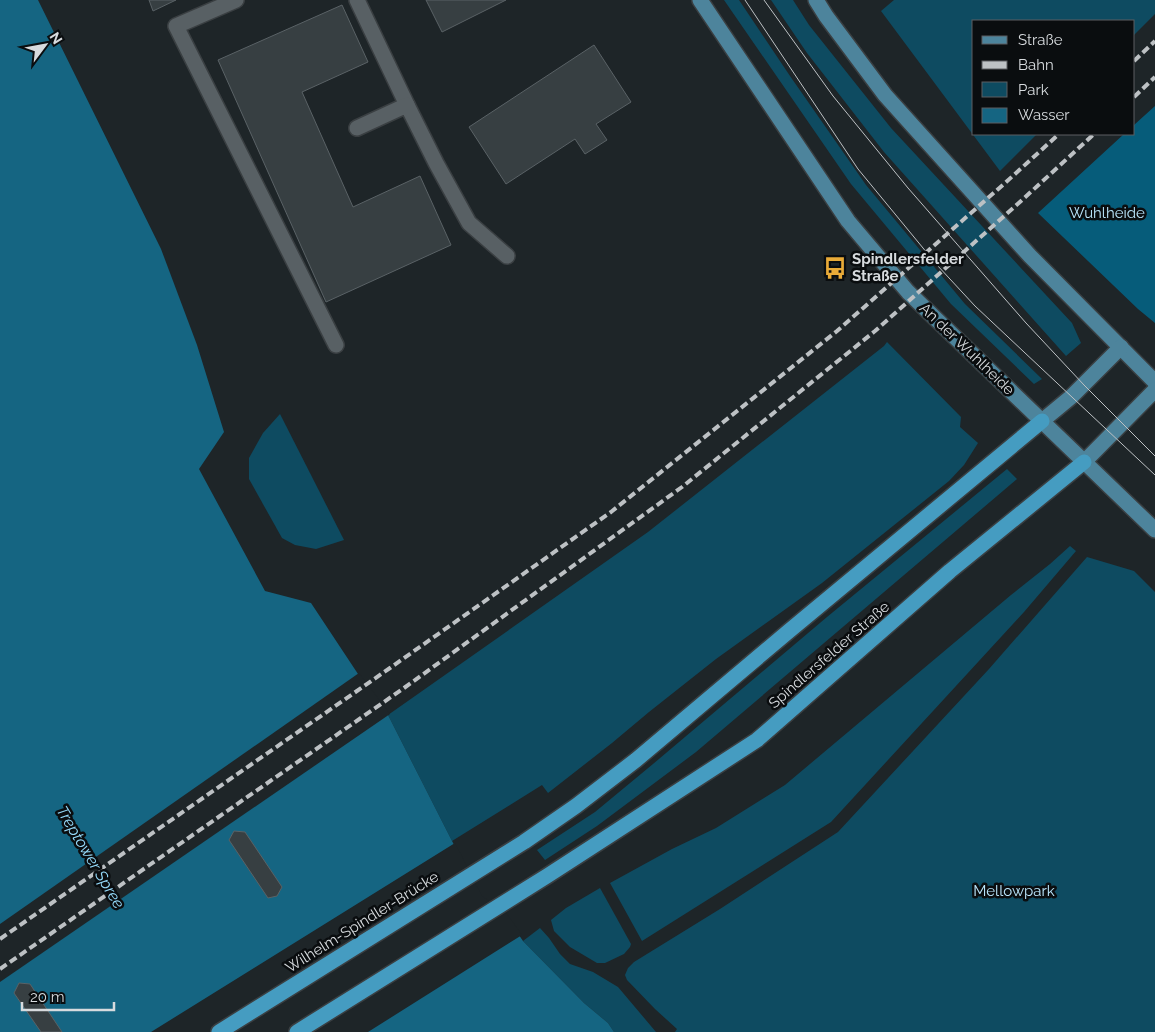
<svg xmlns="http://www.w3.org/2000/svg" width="1155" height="1032" font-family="Raleway,sans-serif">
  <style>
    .green { fill: #0e4b61 }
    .forest { fill: #065c7a }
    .water { fill: #156582 }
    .pier { fill: #1e2528 }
    .building { fill: #373f42; stroke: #5a6266 }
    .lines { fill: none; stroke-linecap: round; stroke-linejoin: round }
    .minor-casing { stroke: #3a3f42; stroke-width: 18 }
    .major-casing { stroke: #3a3f42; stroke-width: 18 }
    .highway-casing { stroke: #3a3f42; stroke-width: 18 }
    .minor { stroke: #586064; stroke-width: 15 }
    .major { stroke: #4d849c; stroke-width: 15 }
    .highway { stroke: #459cc1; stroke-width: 15 }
    .tram { stroke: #bdc1c4; stroke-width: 1 }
    .rail { stroke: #bdc1c4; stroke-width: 4; stroke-dasharray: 8 4; stroke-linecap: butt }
    .labels { text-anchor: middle; stroke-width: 5; stroke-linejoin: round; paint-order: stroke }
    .park-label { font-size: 15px; fill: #bbe7fd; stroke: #0a0d0f }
    .poi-label { font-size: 15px; font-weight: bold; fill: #d7dbde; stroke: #0a0d0f; text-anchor: start }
    .street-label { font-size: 15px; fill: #d7dbde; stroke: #0a0d0f }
    .water-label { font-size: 16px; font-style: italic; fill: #94d9f9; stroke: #0a0d0f }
  </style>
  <rect width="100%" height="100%" fill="#1e2528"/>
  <g class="green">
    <path d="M724 0H739L790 76 866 185 965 304 1042 379 1034 384 951 304 851 184Z"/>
    <path d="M771 0H793L809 25 891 128 1072 323 1081 343 1066 356 884 152 807 53Z"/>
    <path d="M894 0H1155V14L1134 35V21H974V134H1037L1000 171 881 11Z"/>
    <path d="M887 342 961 417 960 427 978 443 964 465 949 481 822 583 716 659 649 712 612 743 548 793 542 785 452 841 388 715 648 532 884 346Z"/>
    <path d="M280 414 344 540 316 549 295 545 282 538 249 479V458L263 433Z"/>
    <path d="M1007 469 1017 479 696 752 597 826 545 860 537 850 595 812 653 764 827 617Z"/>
    <path d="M1070 546 1076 551 1024 612 831 822 642 941 610 883 672 849 716 828 785 785 1011 595 1050 564Z"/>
    <path d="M1087 557 1134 571 1155 592V1032H675L677 1029 655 1009 627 980 625 975 628 968 634 962 720 909 838 832 989 669Z"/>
    <path d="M600 888 631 944 630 947 624 954 605 963H597L570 947 554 931 551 920 566 908Z"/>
    <path d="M540 928 549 938 560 954 570 964 593 972 618 987 656 1032H614L608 1023 584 1003 523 941Z"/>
  </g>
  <path class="forest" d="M1155 106V323L1138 309 1038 213 1124 134H1134V125Z"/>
  <path class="water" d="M0 0H38L161 249 197 345 224 432 199 469 265 591 311 603 358 674 388 715 481 898 506 916 523 941 584 1003 608 1023 614 1032H0Z"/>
  <g class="pier">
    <path d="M359 673 390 714 0 982V924Z"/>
    <path d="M455 843 482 896 507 914 522 935 368 1032H151Z"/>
  </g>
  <g class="building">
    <path d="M149 0H176L153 11Z"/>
    <path d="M426 0H506L442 32Z"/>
    <path d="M342 5 368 62 302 92 353 207 420 176 451 245 326 302 218 60Z"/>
    <path d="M594 45 631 102 596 124 607 140 585 154 575 139 506 184 469 127Z"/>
    <path d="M234 831 245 832 282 887 277 896 268 898 229 840Z"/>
    <path d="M19 983 30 984 62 1032H41L14 993Z"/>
  </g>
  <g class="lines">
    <defs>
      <g id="minor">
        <path d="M236 0 176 26 336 345"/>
        <path d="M357 0 407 105"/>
        <path d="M357 128 407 105 436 163 469 223 507 256"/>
      </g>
      <g id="major">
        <path d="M700 0 848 221 908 292 1155 530"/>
        <path d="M816 0 826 16 885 95 1030 256 1155 382"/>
        <path d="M1042 421 1071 397 1121 347"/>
        <path d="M1084 462 1155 390"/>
      </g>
      <g id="highway">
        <path d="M219 1032 524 842 576 806 636 760 789 631 1042 421"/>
        <path d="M297 1032 547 876 757 740 950 571 1084 462"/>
      </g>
    </defs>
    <use href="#minor" class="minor-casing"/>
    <use href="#major" class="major-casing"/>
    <use href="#highway" class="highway-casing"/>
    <use href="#minor" class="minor"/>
    <use href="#major" class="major"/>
    <use href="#highway" class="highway"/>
    <g class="tram">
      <path d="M745 0 858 169 937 265 975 306 1155 475"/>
      <path d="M764 0 833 96 908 188 1026 323 1084 385 1155 456"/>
    </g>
    <g class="rail">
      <path d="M1134 61 1155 41"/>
      <path d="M1134 97 1155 77"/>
      <path d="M0 939 390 668 611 512 837 331 1005 183 1059 134"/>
      <path d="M0 969 404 688 682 487 875 331 1021 201 1094 134"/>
    </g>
  </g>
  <defs>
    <symbol id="bus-bare" viewBox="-9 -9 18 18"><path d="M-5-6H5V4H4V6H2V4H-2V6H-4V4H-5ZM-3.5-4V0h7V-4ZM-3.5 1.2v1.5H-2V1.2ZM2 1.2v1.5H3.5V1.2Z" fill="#e9ab38" stroke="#0a0d0f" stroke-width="2.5" paint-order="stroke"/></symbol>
  </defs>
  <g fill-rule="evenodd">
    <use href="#bus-bare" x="819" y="252" width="32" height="32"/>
  </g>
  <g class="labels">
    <g class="park-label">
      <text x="1107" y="218">Wuhlheide</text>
      <text x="1014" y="896">Mellowpark</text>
    </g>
    <g class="poi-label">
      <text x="852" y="264">Spindlersfelder<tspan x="852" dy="17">Straße</tspan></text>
    </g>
    <g class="street-label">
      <text transform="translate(967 349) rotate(44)" y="5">An der Wuhlheide</text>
      <text transform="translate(829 655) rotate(-41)" y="5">Spindlersfelder Straße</text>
      <text transform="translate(362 922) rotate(-32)" y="5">Wilhelm-Spindler-Brücke</text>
    </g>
    <g class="water-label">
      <text transform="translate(91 857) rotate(59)" y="6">Treptower Spree</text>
    </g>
  </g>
  <rect x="972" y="20" width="162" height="115" fill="#0a0d0f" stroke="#5c5f62"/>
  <rect x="982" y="36" width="25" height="8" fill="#4d849c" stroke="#5c5f62"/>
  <text x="1018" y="45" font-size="15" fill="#d7dbde">Straße</text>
  <rect x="982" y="61" width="25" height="8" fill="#bdc1c4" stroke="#5c5f62"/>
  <text x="1018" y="70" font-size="15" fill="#d7dbde">Bahn</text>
  <rect x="982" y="82" width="25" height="15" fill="#0e4b61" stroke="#5c5f62"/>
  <text x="1018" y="95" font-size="15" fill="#d7dbde">Park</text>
  <rect x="982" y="108" width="25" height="15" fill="#156582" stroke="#5c5f62"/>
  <text x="1018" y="120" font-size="15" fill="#d7dbde">Wasser</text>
  <g transform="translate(45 45) rotate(58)" stroke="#0a0d0f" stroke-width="4" paint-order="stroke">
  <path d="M0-4L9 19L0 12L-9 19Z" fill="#d7dbde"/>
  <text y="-8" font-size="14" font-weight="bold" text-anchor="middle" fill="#d7dbde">N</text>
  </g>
  <path d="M22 1002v8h92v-8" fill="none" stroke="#d7dbde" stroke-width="2.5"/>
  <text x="30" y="1002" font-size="15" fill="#d7dbde" stroke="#0a0d0f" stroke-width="4" paint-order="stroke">20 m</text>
</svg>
